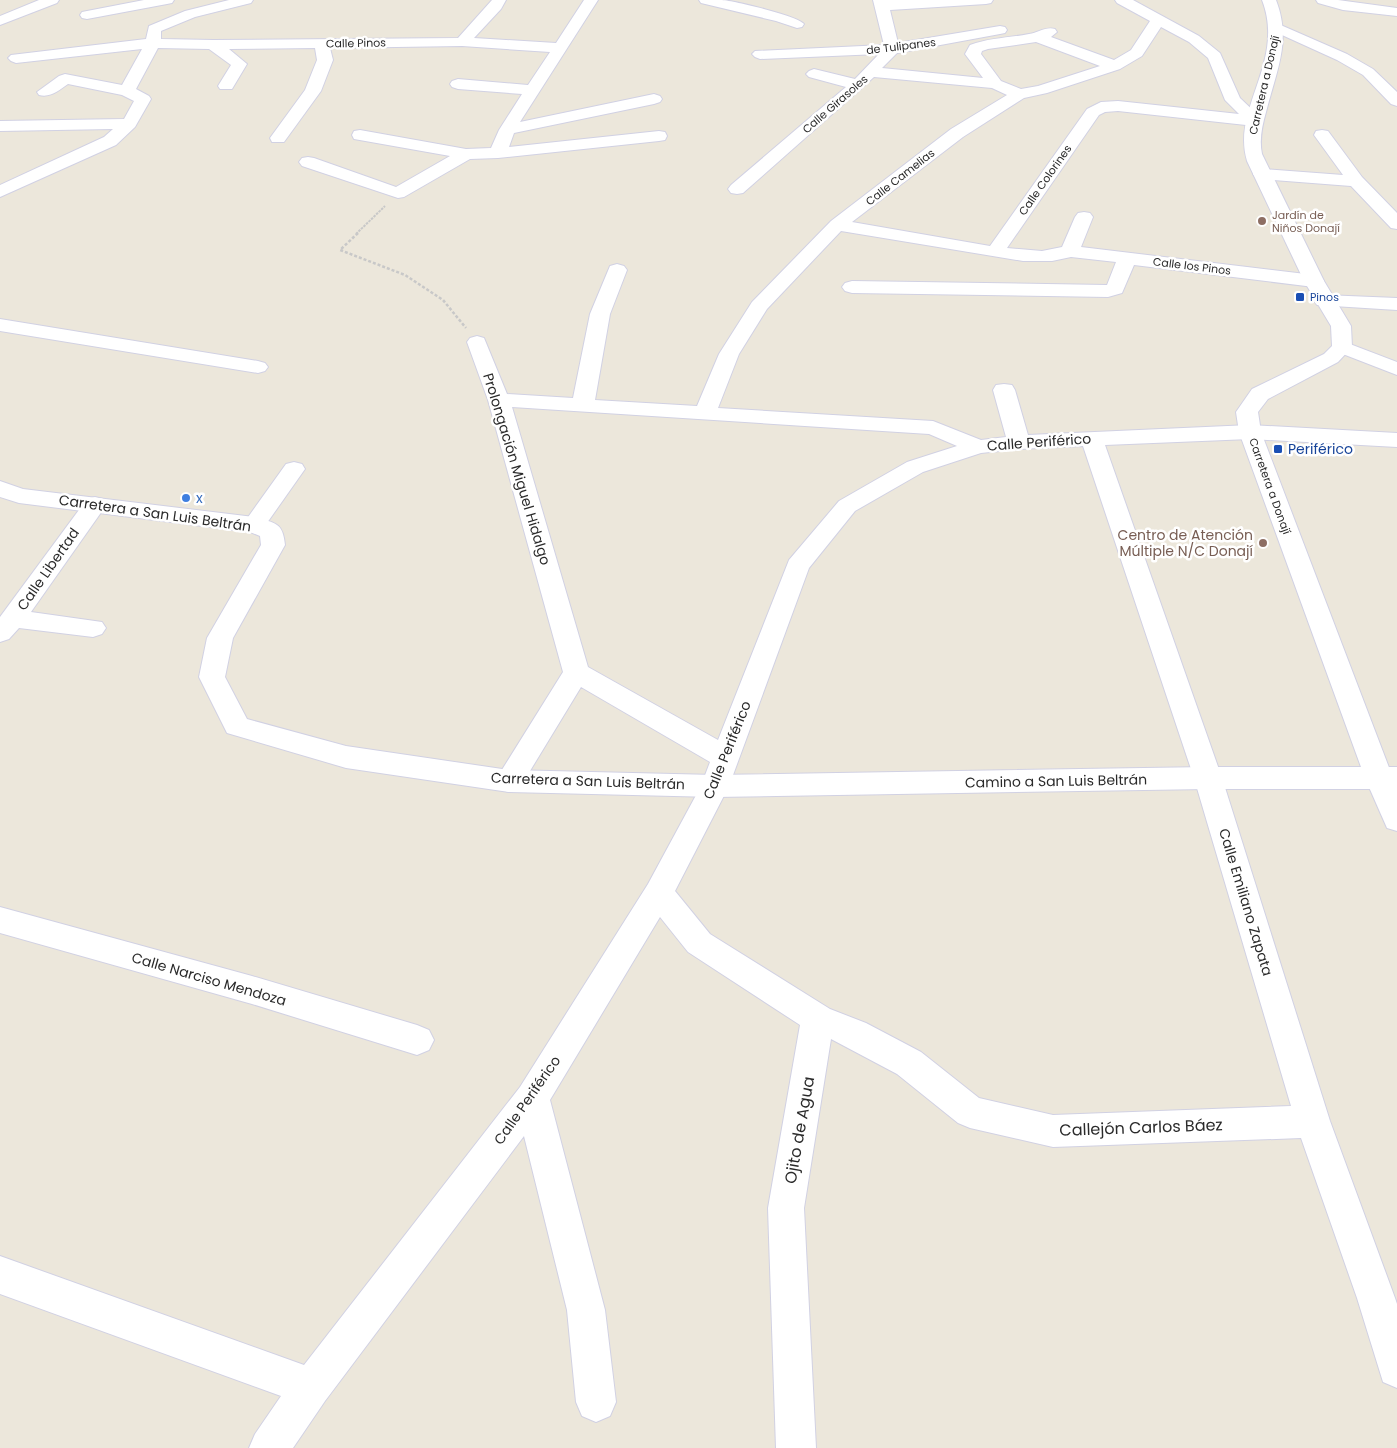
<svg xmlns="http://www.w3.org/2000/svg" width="1397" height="1448" font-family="Poppins,sans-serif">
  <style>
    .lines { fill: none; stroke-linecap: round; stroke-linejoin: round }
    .minor-casing { stroke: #d1d1e3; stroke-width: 2 }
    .secondary-casing { stroke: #d1d1e3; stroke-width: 2 }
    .path-far1 { stroke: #c8c8c8; stroke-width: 2; stroke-dasharray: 2.5 1; stroke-linecap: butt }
    .path { stroke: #c8c8c8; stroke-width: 2.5; stroke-dasharray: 3 2; stroke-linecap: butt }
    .minor { fill: #fff; fill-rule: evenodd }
    .secondary { fill: #fff; fill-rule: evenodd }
    .education-dot { fill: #8d6e63; stroke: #fff; stroke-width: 2 }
    .transit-dot { fill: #1a4fb4; stroke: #fff; stroke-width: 2 }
    .shop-dot { fill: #3f7fe0; stroke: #fff; stroke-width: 2 }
    .labels { text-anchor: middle; stroke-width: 5; stroke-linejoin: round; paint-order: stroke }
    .far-street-label { font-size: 11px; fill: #2a2a2a; stroke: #fff }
    .far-education-label { font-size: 11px; fill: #785e54; stroke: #fff; text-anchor: start }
    .far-transit-label { font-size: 11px; fill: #164399; stroke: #fff; text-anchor: start }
    .street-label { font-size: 14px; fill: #2a2a2a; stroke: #fff }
    .transit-label { font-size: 14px; fill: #164399; stroke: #fff; text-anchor: start }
    .shop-label { font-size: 14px; fill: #366cbe; stroke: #fff; text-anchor: start }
    .education-label { font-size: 14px; fill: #785e54; stroke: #fff; text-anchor: end }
    .near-street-label { font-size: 16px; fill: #2a2a2a; stroke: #fff }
  </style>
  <rect width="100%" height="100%" fill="#ece7db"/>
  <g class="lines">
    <defs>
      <g id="minor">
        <path d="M39 0H59L57 3 0 25V16Z"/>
        <path d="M144 0H174L172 3 167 4 87 19 82 18 80 15 82 12 87 11Z"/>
        <path d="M229 0H253L251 3 195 17 161 31V39L213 40 458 38 492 0H506L501 9 474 38 556 43 584 0H598L520 122 654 94 660 96 662 99 660 102 654 104 514 133 509 147 659 131 665 132 667 136 665 140 659 141 498 158 470 159 404 197 398 198 302 166 299 162 302 158 308 157 314 158 396 187 450 156 354 139 352 135 354 131 360 130 466 149 491 148 499 130 522 94 458 89 452 87 450 84 452 81 458 79 528 85 550 52 462 46 330 48 333 60 321 91 284 142H272L270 138 305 90 317 60 315 48 229 49 247 64 232 89H220L218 86 231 65 209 49 158 48 136 89 149 96 151 99 135 127 116 145 0 197V185L104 137 113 129 0 131V121L124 119 134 101 122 95 68 84C59 90 51 98 39 95L37 92 59 76 65 74 122 85 142 49 16 63 11 61 8 58 11 55 146 39 149 26 185 11Z"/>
        <path d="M699 0C707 0 715 0 722 0 735 1 798 16 804 24L802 27 797 28 776 21 701 3Z"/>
        <path d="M873 0H993L991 3 986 4 890 10 898 43 1000 26 1005 27 1007 30 1005 33 1000 34 897 53 882 68 983 78 965 54 970 45C989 38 1009 38 1029 34 1038 33 1046 26 1055 29L1057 32 1051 37 1114 60 1131 50 1150 21 1117 3 1115 0H1133L1199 36 1220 53 1240 98 1261 118 1263 121 1261 124 1255 126 1118 111 1105 112 1099 115 1007 248 1042 251 1062 247 1075 217 1078 213 1084 212 1090 213 1093 217 1081 247 1314 275 1321 277 1324 281 1321 285 1314 287 1134 265 1122 293 1108 297 852 293 845 291 842 287 845 283 852 281 1107 285 1116 262 1071 257 1052 261H1023L841 231 767 309 739 354 718 408 933 421 981 440 1006 437 993 390 996 385 1004 384 1012 385 1015 390 1028 435 1250 425 1397 433V447L1250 439 1105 445 1222 778 1330 1121 1395 1298 1397 1304V1388L1383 1382 1357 1298 1301 1138 1053 1147 970 1128 958 1123 897 1074 831 1039 804 1208 816 1448H776L768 1208 800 1025 688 952 660 917 550 1100 605 1310 616 1402 610 1416 596 1422 582 1416 576 1402 567 1310 524 1136 325 1401 293 1448H249L255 1434 281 1396 0 1294V1256L304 1365 520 1087 648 884 701 786 710 762 581 687 519 789 509 792 499 789 495 781 563 672 488 400 467 342 470 338 477 336 484 338 507 394 573 398 590 314 610 266 617 264 624 266 627 270 610 314 595 400 697 406 719 354 752 302 831 221 951 129 1007 95 992 88 874 77 743 193 737 194 731 193 728 189 731 185 846 87 809 77 806 74 809 71 814 69 855 79 879 54 760 59 755 57 752 54 755 51 884 45ZM1161 27 1189 42 1208 58 1225 100 1239 114 1118 101 1101 102 1087 109 990 246 852 222 963 137 1024 98 1047 93 1120 69 1142 56ZM1036 42 1100 66 1038 86 1021 89 1001 81 981 54 982 51 988 49ZM512 407 929 434 957 446 907 462 839 501 789 560 718 740 588 667ZM1083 446 1194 778 1291 1106 1053 1115 979 1098 921 1052 866 1023 830 1009 710 934 675 891 729 786 809 568 855 511 923 472 981 453 1019 449Z"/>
        <path d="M1316 0H1338L1397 8V16L1343 10 1318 3Z"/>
        <path d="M1276 23 1347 54 1373 69 1397 92V106L1391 104 1363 75 1337 60 1271 30 1269 27 1271 24Z"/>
        <path d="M1322 130 1328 131 1362 177 1397 213V229L1391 228 1351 186 1262 179 1256 178 1253 174 1256 170 1262 169 1343 175 1314 135 1316 131Z"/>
        <path d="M1324 295 1397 298V310L1317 305 1314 301 1317 297Z"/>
        <path d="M0 319 258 361 265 363 268 367 265 371 258 373 0 331Z"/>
        <path d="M1342 341 1397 362V375L1335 351 1332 347 1335 343Z"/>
        <path d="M294 462 302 464 305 469 262 530 254 533 246 530 242 525 246 520 286 464Z"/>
        <path d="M95 497 103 499 107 504 31 612 102 622 106 628 102 634 93 637 19 628 9 639 0 642V617L87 499Z"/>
        <path d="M1379 767H1397V831L1387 828 1365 778 1369 770Z"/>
        <path d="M0 907 252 976 417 1025 429 1030 434 1040 429 1050 417 1055 252 1004 0 933Z"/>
      </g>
      <path id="secondary" d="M1262 0H1276C1292 41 1276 72 1266 112 1262 126 1259 140 1262 154L1324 281 1351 326 1352 347 1338 362 1268 399 1258 412 1261 432 1393 778 1389 786 1379 789H1208L715 797 509 792 346 768 227 733 199 677 207 638 261 545 260 536 250 532 19 503 0 497V481L23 489 254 517C275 523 283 522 285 545L233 638 225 677 247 719 346 746 509 770 715 775 1208 767H1361L1239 432 1236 412 1252 389 1324 354 1332 346 1331 326 1304 281 1247 161C1231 108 1286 62 1262 0Z"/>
    </defs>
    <use href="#minor" class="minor-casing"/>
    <use href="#secondary" class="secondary-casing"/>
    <path class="path-far1" d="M356 234 385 206"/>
    <path class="path" d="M358 233 340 250 405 275 443 300 466 328"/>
    <use href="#minor" class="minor"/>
    <use href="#secondary" class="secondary"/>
  </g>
  <g class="education-dot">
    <circle cx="1262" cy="221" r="5"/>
    <circle cx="1263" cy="543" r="5"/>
  </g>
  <g class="transit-dot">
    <rect x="1295" y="292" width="10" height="10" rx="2.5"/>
    <rect x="1273" y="444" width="10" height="10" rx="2.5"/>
  </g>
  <circle class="shop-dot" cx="186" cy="498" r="5"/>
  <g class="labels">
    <g class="far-street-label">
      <text transform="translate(356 43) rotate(-1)" y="4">Calle Pinos</text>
      <text transform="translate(901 46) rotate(-7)" y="4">de Tulipanes</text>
      <text transform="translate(1264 85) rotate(-77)" y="4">Carretera a Donají</text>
      <text transform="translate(835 104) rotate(-41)" y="4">Calle Girasoles</text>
      <text transform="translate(900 177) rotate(-38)" y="4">Calle Camelias</text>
      <text transform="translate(1045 180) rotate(-55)" y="4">Calle Colorines</text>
      <text transform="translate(1192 266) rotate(7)" y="4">Calle los Pinos</text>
      <text transform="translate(1270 486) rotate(70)" y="4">Carretera a Donají</text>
    </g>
    <g class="far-education-label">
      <text x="1272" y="219">Jardín de<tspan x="1272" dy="13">Niños Donají</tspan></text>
    </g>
    <g class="far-transit-label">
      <text x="1310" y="301">Pinos</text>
    </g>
    <g class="street-label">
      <text transform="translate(1039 442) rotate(-4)" y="5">Calle Periférico</text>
      <text transform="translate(517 469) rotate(73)" y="5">Prolongación Miguel Hidalgo</text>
      <text transform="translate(155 513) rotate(8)" y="5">Carretera a San Luis Beltrán</text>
      <text transform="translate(48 569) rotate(-55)" y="5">Calle Libertad</text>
      <text transform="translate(727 750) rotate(-68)" y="5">Calle Periférico</text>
      <text transform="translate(588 781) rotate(2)" y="5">Carretera a San Luis Beltrán</text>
      <text transform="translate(1056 781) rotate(-1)" y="5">Camino a San Luis Beltrán</text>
      <text transform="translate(1246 902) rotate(73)" y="5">Calle Emiliano Zapata</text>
      <text transform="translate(209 979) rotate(16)" y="5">Calle Narciso Mendoza</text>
      <text transform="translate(527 1100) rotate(-55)" y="5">Calle Periférico</text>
    </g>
    <g class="transit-label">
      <text x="1288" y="454">Periférico</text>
    </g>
    <g class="shop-label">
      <text x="196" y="503">x</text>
    </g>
    <g class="education-label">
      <text x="1253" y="540">Centro de Atención<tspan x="1253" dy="16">Múltiple N/C Donají</tspan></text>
    </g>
    <g class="near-street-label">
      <text transform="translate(1141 1127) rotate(-2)" y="6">Callejón Carlos Báez</text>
      <text transform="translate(799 1130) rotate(-80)" y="6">Ojito de Agua</text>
    </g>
  </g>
</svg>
